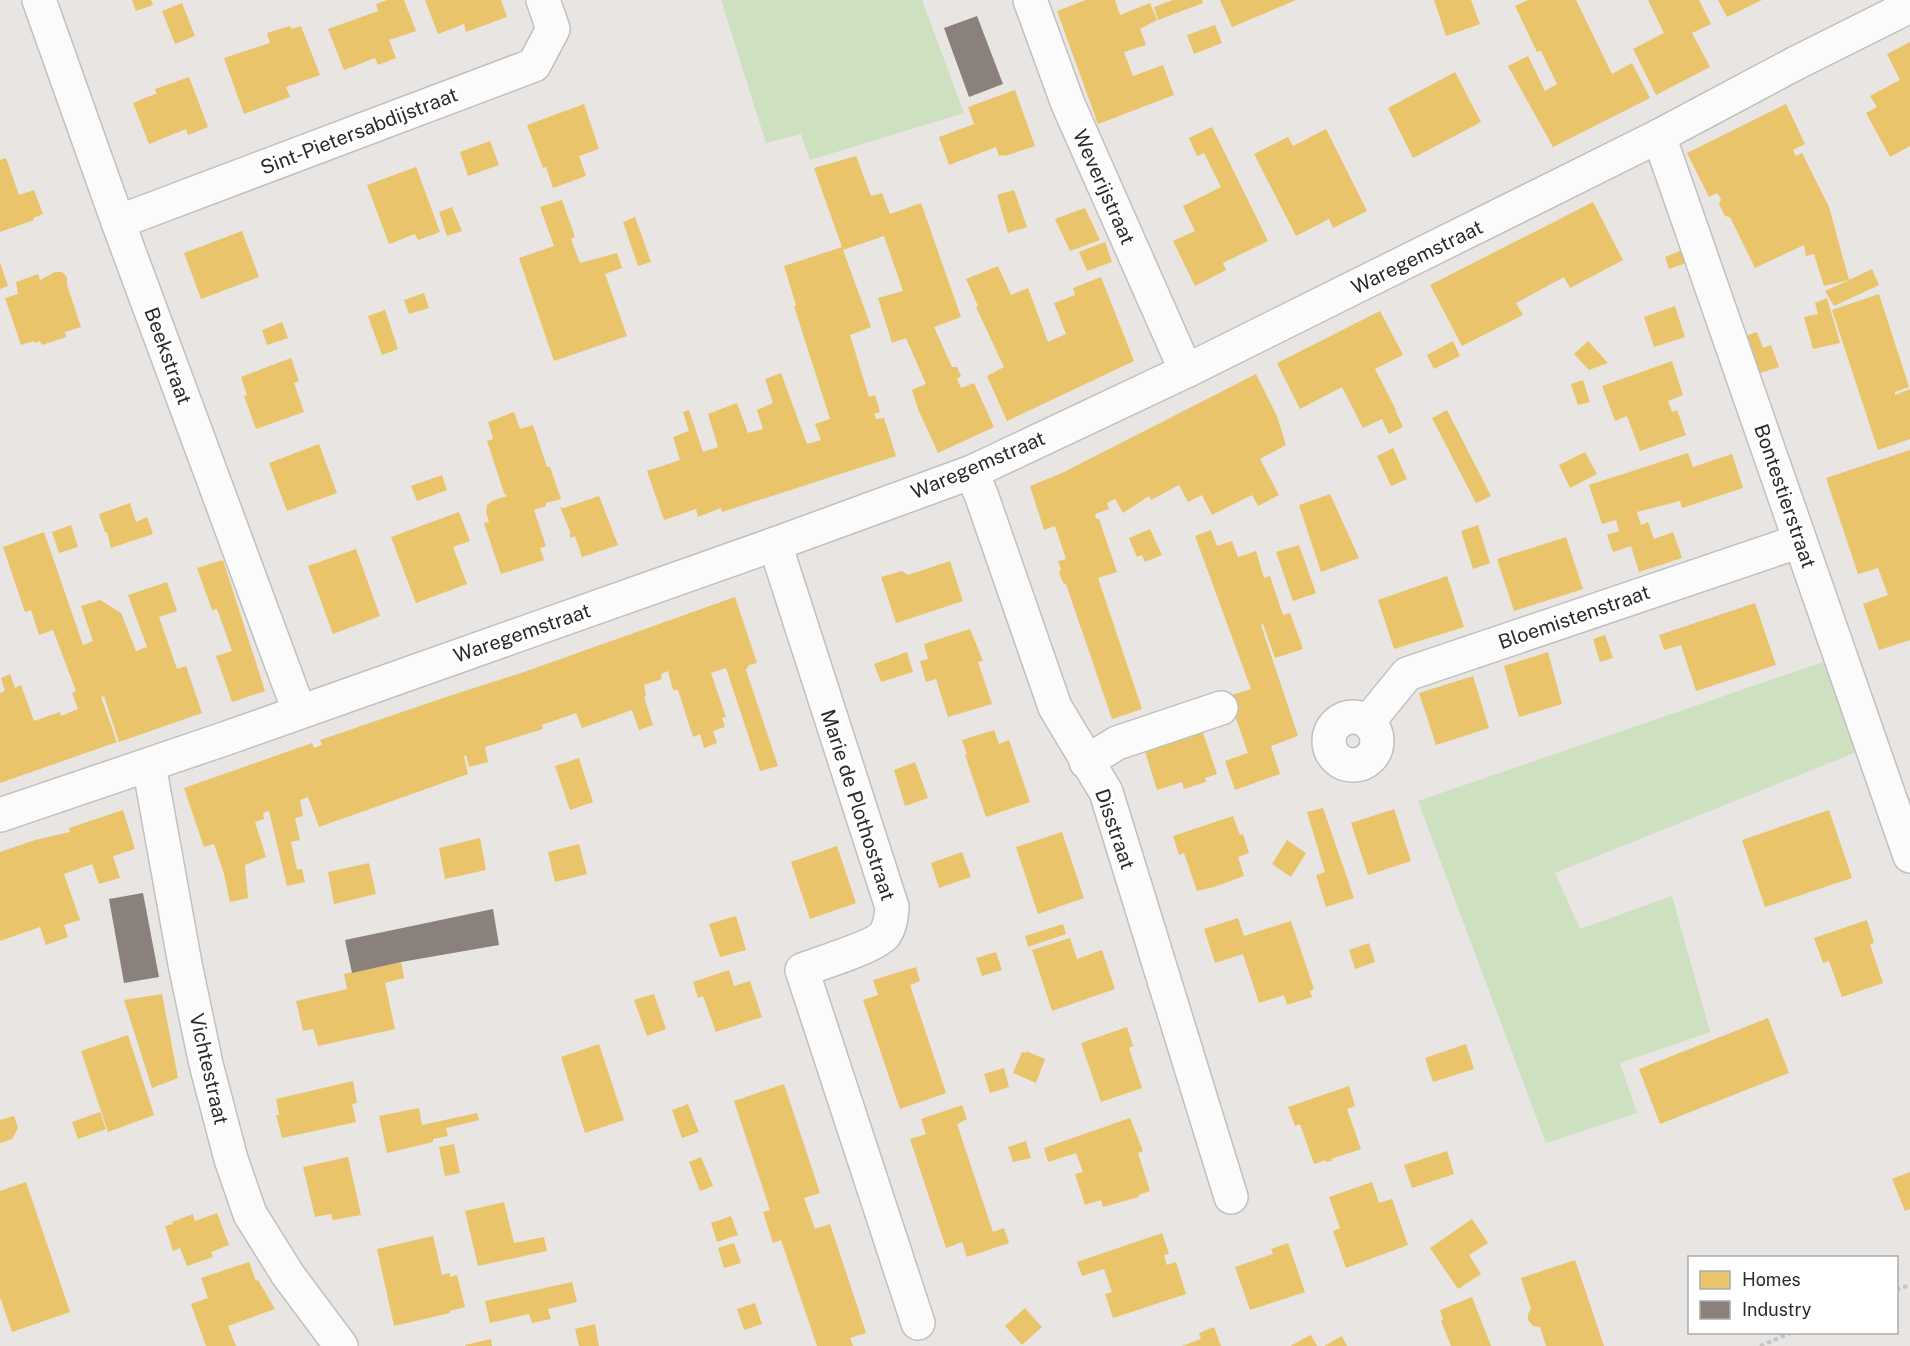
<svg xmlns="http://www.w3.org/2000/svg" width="1910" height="1346" font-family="'Public Sans',sans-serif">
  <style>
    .green { fill: #cde0bf }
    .homes { fill: #e9c46a }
    .industry { fill: #8a817c }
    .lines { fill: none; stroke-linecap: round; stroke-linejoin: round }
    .minor-casing { stroke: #c1c0c0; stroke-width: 36 }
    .path { stroke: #c6c6c6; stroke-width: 4; stroke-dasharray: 4.5 3; stroke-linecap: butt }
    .minor { stroke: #fcfbfb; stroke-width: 33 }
    .labels { text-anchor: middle; stroke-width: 6; stroke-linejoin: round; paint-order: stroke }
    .street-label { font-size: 20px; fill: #2b2b2b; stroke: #fff }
  </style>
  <rect width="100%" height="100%" fill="#e8e5e2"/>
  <g class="green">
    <path d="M721 0H922L964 113 810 160 801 134 766 143Z"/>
    <path d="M1832 659 1859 751 1555 873 1580 929 1672 896 1710 1032 1620 1063 1637 1113 1546 1143 1418 801Z"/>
  </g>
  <g class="homes">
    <path d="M132 0H151L153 5 136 11Z"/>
    <path d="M387 0H404L416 31 389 40 396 58 378 65 375 58 344 70 328 29 378 11 376 4Z"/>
    <path d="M425 0H501L507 17 466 32 464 24 438 34Z"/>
    <path d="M1086 0H1115L1120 15 1150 3 1157 20 1140 29 1146 45 1124 52 1133 76 1163 65 1174 95 1098 124 1057 11Z"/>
    <path d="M1173 0H1202L1203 3 1158 20 1154 7Z"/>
    <path d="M1220 0H1296L1232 27Z"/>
    <path d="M1434 0H1471L1480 24 1446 36Z"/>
    <path d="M1528 0H1576L1612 74 1632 63 1650 98 1553 147 1508 66 1528 56 1545 91 1557 84 1541 51 1537 52 1515 6Z"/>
    <path d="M1648 0H1699L1711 24 1692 33 1710 67 1656 95 1633 49 1664 33Z"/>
    <path d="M1718 0H1762L1727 17Z"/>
    <path d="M182 3 195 36 175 44 162 11Z"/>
    <path d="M1215 25 1222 43 1194 54 1187 35Z"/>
    <path d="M290 26 292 29 301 26 320 75 286 87 290 97 244 114 224 58 270 43 267 33Z"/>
    <path d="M1910 42V146L1890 157 1866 113 1877 107 1870 96 1900 80 1887 54Z"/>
    <path d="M1455 72 1481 122 1413 158 1388 108Z"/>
    <path d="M189 77 208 127 188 135 186 129 149 144 133 103 155 94 157 95 155 89Z"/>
    <path d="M1015 90 1035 146 1005 156 1004 155 999 156 996 147 949 165 939 137 974 124 968 107Z"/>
    <path d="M584 104 599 149 579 156 586 176 553 188 546 167 543 168 527 125Z"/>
    <path d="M1786 104 1805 144 1793 150 1796 156 1802 153 1829 207 1849 280 1872 269 1879 285 1834 306 1825 291 1849 280 1824 286 1814 254 1806 256 1804 245 1755 268 1730 217 1725 216 1719 204 1721 199 1717 193 1709 197 1687 153Z"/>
    <path d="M1212 127 1268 241 1223 263 1226 270 1195 286 1173 241 1195 231 1183 206 1221 187 1204 153 1197 156 1189 138Z"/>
    <path d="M1326 129 1367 211 1333 228 1329 219 1296 236 1254 154 1288 137 1293 146Z"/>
    <path d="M490 141 499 165 468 176 460 152Z"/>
    <path d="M856 156 871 196 882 193 890 214 921 203 961 317 934 327 952 367H957L961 376 957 379 961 388 974 383 994 427 938 453 918 409 912 390 926 384 906 338 892 343 878 298 903 291 884 236 843 250 871 327 850 335 869 397 875 395 880 412 874 414 876 419 884 418 896 456 722 512 721 508 698 517 696 509 664 520 647 471 680 460 673 437 689 431 683 412 689 410 703 452 718 447 708 414 737 403 748 433 763 429 757 410 773 403 765 379 781 373 807 444 821 440 815 424 830 419 794 306 796 305 784 266 842 247 814 168Z"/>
    <path d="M6 158 19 195 34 190 43 214 33 218 34 220 0 232V160Z"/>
    <path d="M416 167 440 232 418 240 415 234 389 244 367 185Z"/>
    <path d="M1014 190 1027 227 1008 233 997 195Z"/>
    <path d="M562 200 575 237 571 239 580 263 617 253 622 268 605 274 627 336 554 361 519 258 554 246 540 207Z"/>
    <path d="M1593 202 1623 260 1570 288 1564 277 1516 303 1523 315 1462 346 1430 285Z"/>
    <path d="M452 207 462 231 447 236 439 212Z"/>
    <path d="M1085 208 1100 240 1070 251 1055 219Z"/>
    <path d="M635 217 651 262 638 266 623 222Z"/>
    <path d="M242 231 259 277 201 299 184 253Z"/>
    <path d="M1105 242 1112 262 1087 271 1079 252Z"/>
    <path d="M1687 248 1692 261 1669 269 1665 257Z"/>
    <path d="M0 263 8 286 0 289Z"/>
    <path d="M998 266 1011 295 1028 288 1048 342 1066 334 1054 303 1075 295 1073 288 1101 277 1134 361 1007 421 987 376 1004 367 976 307 978 306 966 279Z"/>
    <path d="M55 272H62L67 277V285L81 327 65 332 66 337 42 345 40 341 35 343 34 341 21 345 5 298 18 294 16 282 38 274 40 280Z"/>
    <path d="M424 293 429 308 409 314 404 300Z"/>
    <path d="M1879 294 1909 387 1895 392V395L1910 389V439L1878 450 1832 310Z"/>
    <path d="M1827 298 1840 343 1813 349 1804 317 1818 314 1815 303Z"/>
    <path d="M1675 306 1685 337 1654 347 1644 317Z"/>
    <path d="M385 310 398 349 382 355 368 316Z"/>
    <path d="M1380 311 1403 355 1375 369 1396 410H1395L1403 427 1389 434 1382 419 1363 428 1342 387 1300 409 1277 363Z"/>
    <path d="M282 322 288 338 267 345 262 330Z"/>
    <path d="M1757 332 1763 348 1771 345 1779 367 1760 373 1745 336Z"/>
    <path d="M1453 341 1460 356 1434 369 1427 355Z"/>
    <path d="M1588 341 1608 363 1589 370 1574 354Z"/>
    <path d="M291 358 299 381 294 383 304 412 256 429 244 396 247 395 241 377Z"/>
    <path d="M1672 361 1683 395 1668 401 1672 412 1677 410 1686 435 1640 451 1627 416 1615 421 1602 386Z"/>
    <path d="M1256 374 1277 416 1286 445 1260 459 1279 495 1258 506 1252 495 1212 515 1202 495 1188 502 1179 485 1151 500 1149 496 1123 513 1115 499 1107 503 1109 509 1095 514 1096 519H1099L1117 572 1098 578 1142 709 1112 719 1066 584 1063 583 1059 572 1061 569 1058 561 1066 559 1055 526 1044 530 1030 486 1062 473Z"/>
    <path d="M1583 380 1590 402 1578 405 1571 384Z"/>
    <path d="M1447 410 1491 496 1476 503 1432 418Z"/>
    <path d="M514 412 520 429 533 425 547 467H550L561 499 546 503V506L534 510 546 546 540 548 544 560 501 574 484 523 489 522 486 512 487 505 492 501 507 496 504 493 487 441 493 439 488 422Z"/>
    <path d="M319 444 337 493 287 511 269 463Z"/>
    <path d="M1393 448 1407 479 1391 486 1377 456Z"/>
    <path d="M1910 450V640L1879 650 1863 604 1888 595 1878 568 1858 574 1826 478Z"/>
    <path d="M1585 452 1597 474 1570 488 1559 465Z"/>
    <path d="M1688 453 1693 467 1732 454 1743 488 1682 508 1680 501 1637 512 1641 525 1648 522 1654 539 1673 532 1682 558 1639 572 1631 546 1613 552 1607 535 1619 531 1616 520 1602 524 1589 485Z"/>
    <path d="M442 475 447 490 417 501 411 486Z"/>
    <path d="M1330 494 1359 558 1321 572 1299 505Z"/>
    <path d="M599 496 618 545 582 557 575 536 571 538 569 535 571 534 560 507 564 508Z"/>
    <path d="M130 503 136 522 147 517 153 534 111 548 107 532H105L99 514Z"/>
    <path d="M459 512 470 541 453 547 467 584 416 603 391 537Z"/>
    <path d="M71 525 78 547 59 553 52 532Z"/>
    <path d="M1478 525 1490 563 1473 569 1461 531Z"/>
    <path d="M1150 529 1162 555 1145 562 1142 555 1137 557 1129 538Z"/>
    <path d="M1211 530 1217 546 1232 541 1238 557 1256 551 1264 578 1270 576 1283 615 1290 613 1303 649 1275 658 1263 624 1261 625 1298 736 1271 746 1280 774 1235 790 1225 761 1248 753 1228 696 1251 689 1195 536Z"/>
    <path d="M44 532 83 645 93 641 81 606 100 600 121 613 136 651 147 647 128 595 167 582 177 611 159 617 177 669 186 666 202 713 119 742 104 696 101 697 117 742 0 783V693L5 691 1 678 10 674 15 688 21 685 34 721 60 712 61 716 78 709 72 693 76 691 53 630 39 635 31 610 25 612 3 547Z"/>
    <path d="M1566 537 1583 589 1514 611 1497 559Z"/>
    <path d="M1299 545 1316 593 1293 601 1276 552Z"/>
    <path d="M356 549 380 616 333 634 308 566Z"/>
    <path d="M223 560 265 691 232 702 216 656 232 651 217 609 212 610 197 568Z"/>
    <path d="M950 561 963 601 896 623 881 577 902 571 908 575Z"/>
    <path d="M1447 576 1464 627 1394 649 1378 600Z"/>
    <path d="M735 597 757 663 749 665 746 670 778 766 760 771 726 668 711 673 726 717 722 718 725 727 713 731 717 743 704 748 700 734 693 737 678 690H673L668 671 661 674 662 679 644 685 646 696 644 697 653 725 639 730 632 710 582 728 576 713 542 725 543 729 485 747 488 762 469 767 466 755 464 756 468 774 319 827 308 797 300 800 303 816 295 818 300 840 291 842 297 870 302 869 305 882 287 886 269 811 263 813 264 819 255 822 266 857 245 865 248 898 230 902 224 874 214 844 204 847 184 788 312 743 314 748 322 745 320 740 449 696 524 672Z"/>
    <path d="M1755 603 1776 665 1696 691 1681 645 1664 650 1659 635Z"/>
    <path d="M970 629 983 661 978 662 992 704 948 717 936 679 926 682 920 661 928 659 924 644Z"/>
    <path d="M1605 635 1613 658 1600 662 1593 639Z"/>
    <path d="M907 652 913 672 881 682 874 664Z"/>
    <path d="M1548 652 1562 704 1519 717 1504 666Z"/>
    <path d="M1473 676 1489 728 1436 745 1419 693Z"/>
    <path d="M994 730 999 744 1009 740 1030 802 986 817 965 755 967 754 962 740Z"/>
    <path d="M1202 730 1217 774 1205 778 1206 782 1184 789 1182 782 1157 790 1144 748Z"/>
    <path d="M579 758 593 802 570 810 555 766Z"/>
    <path d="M915 762 928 798 905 806 894 770Z"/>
    <path d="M1323 808 1354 898 1326 907 1316 875 1325 872 1307 812Z"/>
    <path d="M1394 809 1411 861 1368 875 1351 823Z"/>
    <path d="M123 810 135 849 113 856 120 878 99 884 92 864 64 874 80 920 64 925 68 937 46 945 40 927 0 941V852L35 840 70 832 69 828Z"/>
    <path d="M1829 810 1852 878 1765 907 1742 840Z"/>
    <path d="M1233 816 1240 835 1243 834 1249 853 1238 857 1244 876 1214 887 1197 891 1184 853 1179 855 1173 836Z"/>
    <path d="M1062 832 1084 898 1038 914 1016 847Z"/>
    <path d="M480 838 486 870 445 879 439 848Z"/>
    <path d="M1287 840 1306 853 1291 877 1272 864Z"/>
    <path d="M579 844 587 874 555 882 548 852Z"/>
    <path d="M837 846 856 903 810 919 791 862Z"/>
    <path d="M962 852 971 877 939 888 931 863Z"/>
    <path d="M369 863 376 894 334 904 328 872Z"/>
    <path d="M736 916 746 950 720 957 709 924Z"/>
    <path d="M1238 918 1244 936 1291 921 1314 989 1310 991 1312 997 1287 1005 1284 995 1259 1003 1243 954 1215 963 1204 929Z"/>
    <path d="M1867 920 1874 943 1870 944 1883 983 1842 997 1829 961 1823 963 1814 938Z"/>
    <path d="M1063 924 1066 934 1028 947 1025 936Z"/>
    <path d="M1070 938 1077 959 1102 950 1115 989 1052 1011 1032 950Z"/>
    <path d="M1369 943 1375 962 1355 969 1349 950Z"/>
    <path d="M996 952 1002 970 982 976 976 958Z"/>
    <path d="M401 962 404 978 385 983 395 1029 318 1046 313 1029 303 1031 296 1001 347 989 344 974Z"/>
    <path d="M916 967 920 981 910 985 946 1093 900 1109 863 1000 878 995 873 980Z"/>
    <path d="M729 970 734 986 750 981 762 1017 716 1032 703 996 698 998 693 982Z"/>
    <path d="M162 994 178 1078 152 1088 124 1000Z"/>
    <path d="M654 994 666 1029 647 1036 634 1000Z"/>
    <path d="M1768 1018 1789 1073 1660 1124 1639 1069Z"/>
    <path d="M1127 1027 1133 1046 1129 1048 1142 1088 1101 1102 1081 1043Z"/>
    <path d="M128 1035 154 1115 108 1132 81 1051Z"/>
    <path d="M599 1044 624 1120 585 1133 561 1057Z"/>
    <path d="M1466 1044 1474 1069 1433 1082 1425 1058Z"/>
    <path d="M1026 1051 1045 1059 1036 1083 1013 1073 1022 1052 1026 1053Z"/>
    <path d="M1004 1068 1009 1087 990 1093 984 1074Z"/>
    <path d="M353 1081 357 1103 352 1104 356 1122 282 1138 276 1115H279L276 1099Z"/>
    <path d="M784 1084 820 1193 804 1198 815 1229 830 1224 866 1333 850 1338 853 1346H817L781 1240 773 1243 763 1212 770 1210 734 1101Z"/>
    <path d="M1349 1086 1355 1106 1347 1109 1361 1149 1331 1159 1332 1161 1326 1162V1160L1314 1164 1300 1124 1295 1126 1288 1107Z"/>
    <path d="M688 1104 699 1132 682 1138 672 1110Z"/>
    <path d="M962 1105 967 1119 957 1124 993 1232 1004 1228 1009 1243 967 1257 962 1242 946 1248 910 1139 926 1134 921 1119Z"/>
    <path d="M419 1108 422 1125 477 1113 479 1120 446 1128 448 1136 433 1139V1142L387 1153 379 1116Z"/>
    <path d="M100 1112 106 1129 78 1139 72 1122Z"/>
    <path d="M14 1116 18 1128 12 1139 0 1143V1120Z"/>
    <path d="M1130 1118 1143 1151 1138 1153 1150 1191 1138 1195 1139 1197 1103 1207 1101 1200 1085 1205 1075 1174 1083 1172 1076 1153 1048 1162 1044 1148Z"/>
    <path d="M1026 1141 1031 1158 1013 1162 1008 1147Z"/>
    <path d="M454 1144 460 1173 445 1176 439 1147Z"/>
    <path d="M1447 1151 1454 1174 1412 1188 1404 1165Z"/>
    <path d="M348 1157 361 1215 333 1220 331 1214 315 1217 303 1167Z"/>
    <path d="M701 1157 713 1186 700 1191 689 1162Z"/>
    <path d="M1910 1172V1209L1905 1211 1892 1179Z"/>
    <path d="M26 1182 70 1312 12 1332 0 1297V1191Z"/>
    <path d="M1372 1182 1379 1203 1392 1199 1408 1245 1346 1268 1333 1231 1340 1228 1329 1197Z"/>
    <path d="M504 1202 514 1243 544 1237 547 1251 478 1266 465 1211Z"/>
    <path d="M217 1213 229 1245 211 1252 213 1257 187 1266 180 1248 173 1251 165 1226 173 1224 172 1222 193 1214 195 1221Z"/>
    <path d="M731 1216 738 1235 717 1242 711 1223Z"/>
    <path d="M1472 1219 1488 1243 1469 1255 1481 1274 1458 1289 1430 1248Z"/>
    <path d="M1162 1233 1169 1254 1164 1255 1167 1265 1176 1262 1186 1294 1113 1318 1105 1294 1112 1292 1104 1269 1082 1276 1077 1262Z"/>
    <path d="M433 1236 442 1275 450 1273V1277L457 1275 465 1307 450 1311V1313L394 1326 377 1249Z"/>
    <path d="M734 1243 741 1263 724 1268 718 1248Z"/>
    <path d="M1288 1243 1305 1292 1250 1310 1235 1267 1273 1254 1271 1249Z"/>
    <path d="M1575 1260 1604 1346H1546L1540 1327 1533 1326 1528 1320V1314L1531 1309 1521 1278Z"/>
    <path d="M249 1262 256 1281 258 1280 275 1309 228 1326 236 1346H206L191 1304 208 1298 201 1278Z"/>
    <path d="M572 1282 577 1302 548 1309 551 1319 532 1323 529 1314 490 1323 485 1301Z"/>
    <path d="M1472 1297 1491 1346H1451L1441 1321 1443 1320 1440 1310Z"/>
    <path d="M755 1303 762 1324 744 1330 737 1309Z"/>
    <path d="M1025 1308 1042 1327 1022 1345 1005 1326Z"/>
    <path d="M595 1324 599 1346H579L575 1329Z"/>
    <path d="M1214 1327 1221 1346H1182L1201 1339 1199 1333Z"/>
    <path d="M1311 1335 1317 1346H1290Z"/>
    <path d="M1342 1336 1347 1346H1324Z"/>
    <path d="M491 1339 492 1346H465V1345Z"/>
  </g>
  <g class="industry">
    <path d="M977 16 1003 84 969 97 944 28Z"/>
    <path d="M143 893 159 977 124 983 109 899Z"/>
    <path d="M493 909 499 945 401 962 352 973 345 940Z"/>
  </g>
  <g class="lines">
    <defs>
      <g id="minor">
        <path d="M39 0 118 222 299 711"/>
        <path d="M1030 0 1068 104 1186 371"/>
        <path d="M1659 136 1910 856"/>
        <path d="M118 222 534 65 553 29 543 0"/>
        <path d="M972 472 982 497 1055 707 1106 792 1231 1197"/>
        <path d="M775 544 892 907C891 917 891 925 885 934 877 946 818 964 802 970L918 1323"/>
        <circle cx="1353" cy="741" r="24"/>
        <path d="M1368 722 1407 674 1800 541"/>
        <path d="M1086 762 1117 743 1221 708"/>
        <path d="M149 765 185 964 206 1064 231 1159 250 1214 288 1275 341 1346"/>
        <path d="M0 815 224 739 775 544 972 472 1186 371 1659 136 1796 63 1910 6"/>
      </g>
    </defs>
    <use href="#minor" class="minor-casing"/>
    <g class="path">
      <path d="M1896 1290 1910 1285"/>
      <path d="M1760 1346 1793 1332"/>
    </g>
    <use href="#minor" class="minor"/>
  </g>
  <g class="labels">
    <g class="street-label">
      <text transform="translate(359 131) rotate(-21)" y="7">Sint-Pietersabdijstraat</text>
      <text transform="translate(1104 187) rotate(66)" y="7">Weverijstraat</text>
      <text transform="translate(1417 257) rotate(-26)" y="7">Waregemstraat</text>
      <text transform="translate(168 356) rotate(70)" y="7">Beekstraat</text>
      <text transform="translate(978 465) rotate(-23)" y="7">Waregemstraat</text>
      <text transform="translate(1785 496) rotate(71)" y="7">Bontestierstraat</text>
      <text transform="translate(1574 617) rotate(-19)" y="7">Bloemistenstraat</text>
      <text transform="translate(522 633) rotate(-19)" y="7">Waregemstraat</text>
      <text transform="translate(858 805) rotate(72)" y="7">Marie de Plothostraat</text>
      <text transform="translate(1115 829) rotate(71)" y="7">Disstraat</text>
      <text transform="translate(209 1069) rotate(77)" y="7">Vichtestraat</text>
    </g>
  </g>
  <rect x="1688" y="1256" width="210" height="78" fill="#ffffff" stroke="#aaaaaa" stroke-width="1.5"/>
  <rect x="1700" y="1271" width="30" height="18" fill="#e9c46a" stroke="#aaaaaa" stroke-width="1.5"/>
  <text x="1742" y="1286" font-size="18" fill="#2b2b2b">Homes</text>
  <rect x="1700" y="1301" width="30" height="18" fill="#8a817c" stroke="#aaaaaa" stroke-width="1.5"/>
  <text x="1742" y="1316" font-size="18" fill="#2b2b2b">Industry</text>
</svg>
